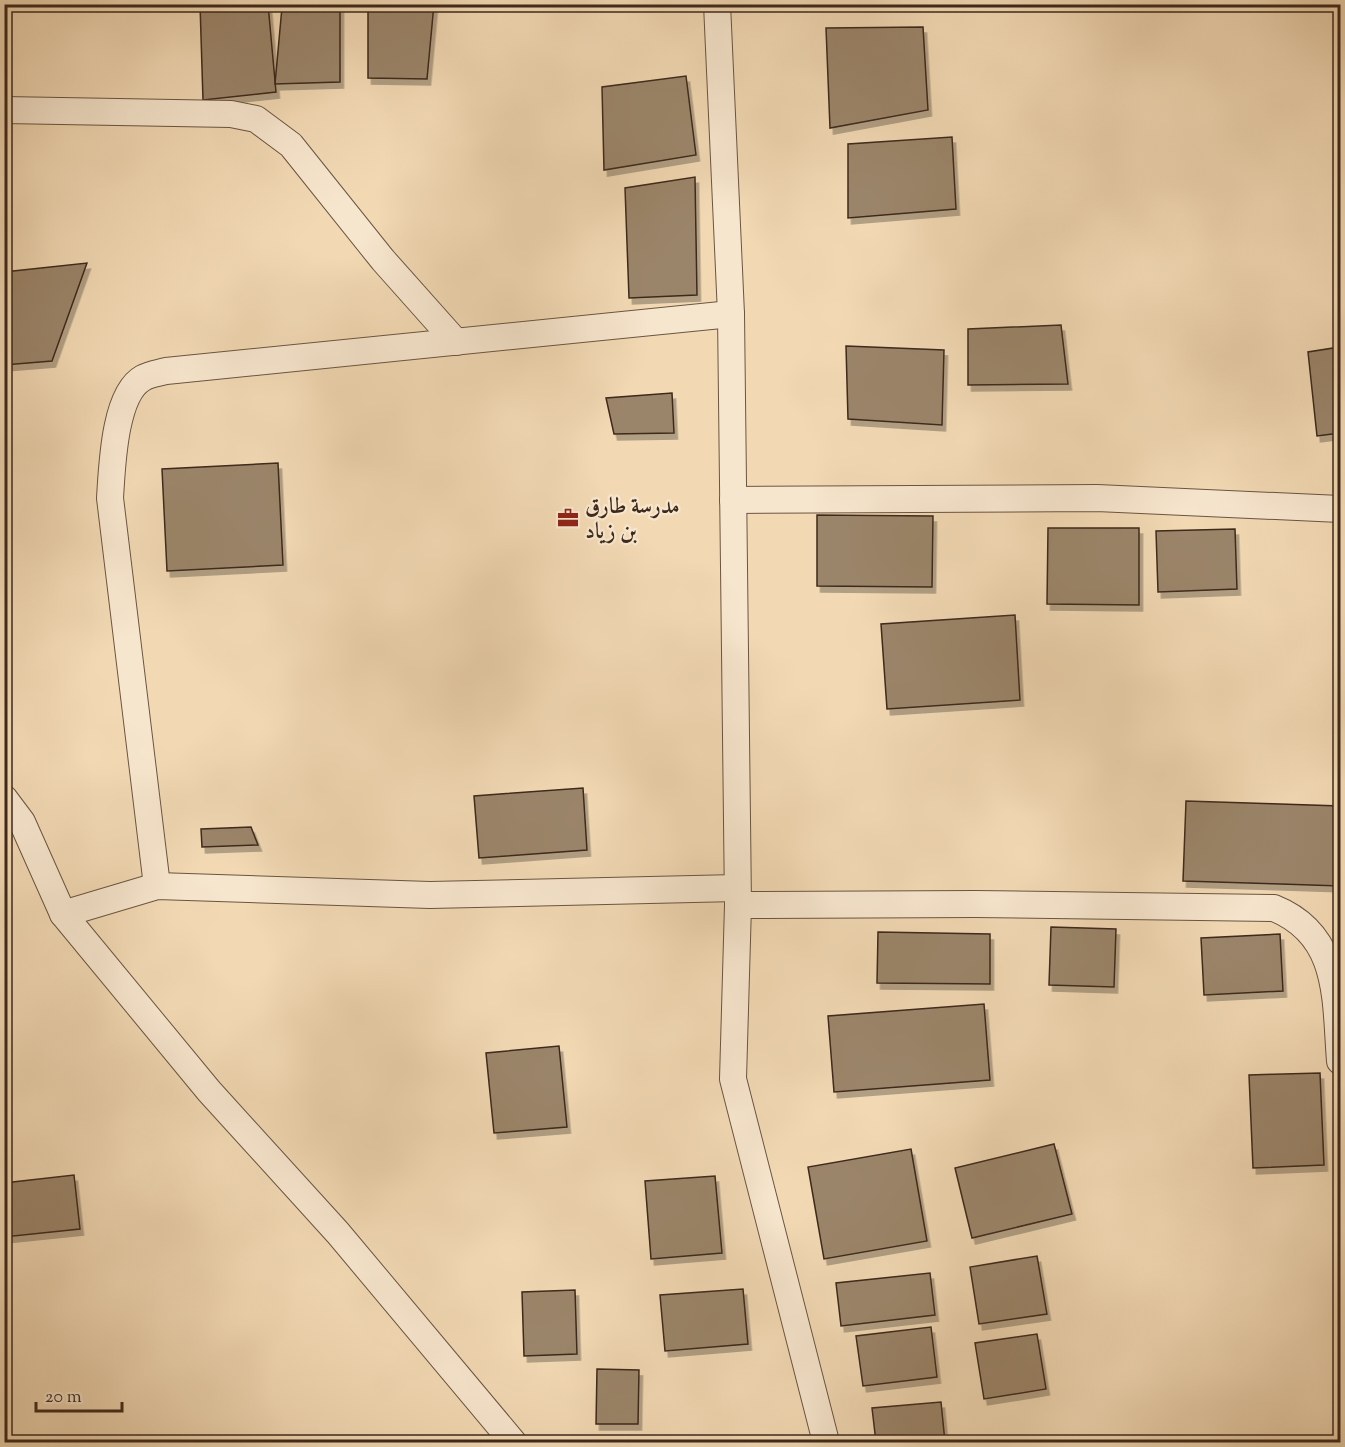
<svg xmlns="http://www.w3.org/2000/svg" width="1345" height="1447" font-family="'Sorts Mill Goudy',Amiri,serif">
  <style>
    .building { fill: #9b856b; stroke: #3d291b; stroke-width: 1.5; filter: url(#shadow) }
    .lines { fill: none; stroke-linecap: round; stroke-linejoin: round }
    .street-casing { stroke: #6a5541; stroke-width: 28 }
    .street { stroke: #f7e6ce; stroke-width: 26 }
    .labels { text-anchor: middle; stroke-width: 4.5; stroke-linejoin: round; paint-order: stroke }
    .poi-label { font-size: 22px; font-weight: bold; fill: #3d291b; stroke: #f7e6ce; text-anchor: start }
  </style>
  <defs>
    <filter id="shadow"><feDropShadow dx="3.5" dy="6" stdDeviation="0" flood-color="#0004"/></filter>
  </defs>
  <rect width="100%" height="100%" fill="#f2d9b4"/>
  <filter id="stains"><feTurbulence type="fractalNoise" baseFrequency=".00333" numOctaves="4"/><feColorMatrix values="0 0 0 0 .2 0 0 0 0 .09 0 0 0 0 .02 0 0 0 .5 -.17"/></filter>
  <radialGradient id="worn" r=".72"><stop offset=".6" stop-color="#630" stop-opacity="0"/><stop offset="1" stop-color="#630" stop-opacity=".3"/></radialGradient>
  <g class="building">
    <path d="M200 4H268L276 92 203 100Z"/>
    <path d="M368 4H434L427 79 368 78Z"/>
    <path d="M282 7H340V82L275 84Z"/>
    <path d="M923 27 928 110 830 128 826 28Z"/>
    <path d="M686 76 696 155 604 170 602 87Z"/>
    <path d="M952 137 956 209 848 218V144Z"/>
    <path d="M695 177 697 295 629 298 625 188Z"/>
    <path d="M87 263 52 361 4 365V272Z"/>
    <path d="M1061 325 1068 384 968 385V329Z"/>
    <path d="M846 346 944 350 942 425 848 419Z"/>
    <path d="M1340 347V433L1317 436 1308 352Z"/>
    <path d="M672 393 674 433 614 434 606 398Z"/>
    <path d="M278 463 283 565 167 571 162 469Z"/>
    <path d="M817 515 933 516 932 587 817 586Z"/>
    <path d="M1048 528H1139V605L1047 604Z"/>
    <path d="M1235 529 1237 589 1158 592 1156 531Z"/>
    <path d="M1015 615 1020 700 887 709 881 624Z"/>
    <path d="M583 788 587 850 479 858 474 796Z"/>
    <path d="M1186 801 1340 806V886L1183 881Z"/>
    <path d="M251 827 258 845 202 847 201 829Z"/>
    <path d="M1051 927 1116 929 1114 987 1049 985Z"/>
    <path d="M878 932 990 934V984L877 983Z"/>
    <path d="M1280 934 1283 991 1204 995 1201 938Z"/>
    <path d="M984 1004 990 1080 834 1092 828 1016Z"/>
    <path d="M559 1046 567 1127 494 1133 486 1053Z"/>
    <path d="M1320 1073 1324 1165 1253 1168 1249 1075Z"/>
    <path d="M1054 1144 1072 1214 972 1238 955 1168Z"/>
    <path d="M911 1149 927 1241 824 1259 808 1167Z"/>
    <path d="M74 1175 80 1229 4 1237V1183Z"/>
    <path d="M715 1176 722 1253 651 1259 645 1181Z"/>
    <path d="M1037 1256 1047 1314 979 1324 970 1267Z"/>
    <path d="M930 1273 935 1315 841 1326 836 1283Z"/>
    <path d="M743 1289 748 1344 665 1351 660 1295Z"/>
    <path d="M575 1290 577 1354 524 1356 522 1292Z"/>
    <path d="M931 1327 937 1377 863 1386 856 1336Z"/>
    <path d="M1037 1334 1046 1389 984 1399 975 1343Z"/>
    <path d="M597 1369 639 1370 638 1424H596Z"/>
    <path d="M941 1402 945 1442H876L872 1408Z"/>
  </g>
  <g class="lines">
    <defs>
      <g id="street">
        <path d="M717 4 731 314 738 905 733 1079 826 1442"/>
        <path d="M4 110 231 114 256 119 291 145 383 260 456 342"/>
        <path d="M733 500 1097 498 1340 509"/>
        <path d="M4 798 22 822 63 914 209 1091 338 1233 513 1442"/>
        <path d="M157 886 110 498C112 468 114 394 143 378 150 374 159 373 166 371L731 314"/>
        <path d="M738 905 975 904 1274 908C1341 935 1335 1000 1340 1061"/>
        <path d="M63 914 157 886 430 895 737 888"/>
      </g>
    </defs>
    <use href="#street" class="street-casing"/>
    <use href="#street" class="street"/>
  </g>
  <defs>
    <symbol id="office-bare" viewBox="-9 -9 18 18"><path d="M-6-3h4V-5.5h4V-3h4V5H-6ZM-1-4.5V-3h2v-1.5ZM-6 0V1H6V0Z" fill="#8f2418" stroke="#f7e6ce" stroke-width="2.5" paint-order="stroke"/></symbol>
  </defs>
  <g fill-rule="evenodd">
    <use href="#office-bare" x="553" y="503" width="30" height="30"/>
  </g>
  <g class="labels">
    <g class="poi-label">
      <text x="585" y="513">مدرسة طارق<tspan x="585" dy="25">بن زياد</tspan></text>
    </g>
  </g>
  <rect width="1345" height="1447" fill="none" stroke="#f2d9b4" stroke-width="24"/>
  <rect x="6" y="6" width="1333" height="1435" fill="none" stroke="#3d291b" stroke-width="3"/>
  <rect x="12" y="12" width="1321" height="1423" fill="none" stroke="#3d291b" stroke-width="1.5"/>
  <path d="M36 1402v9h86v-9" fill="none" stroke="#3d291b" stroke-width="3"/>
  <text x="45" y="1402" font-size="18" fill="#3d291b" stroke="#f7e6ce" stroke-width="4.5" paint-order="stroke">20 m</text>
  <rect width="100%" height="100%" filter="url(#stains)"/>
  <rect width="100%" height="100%" fill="url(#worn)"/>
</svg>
